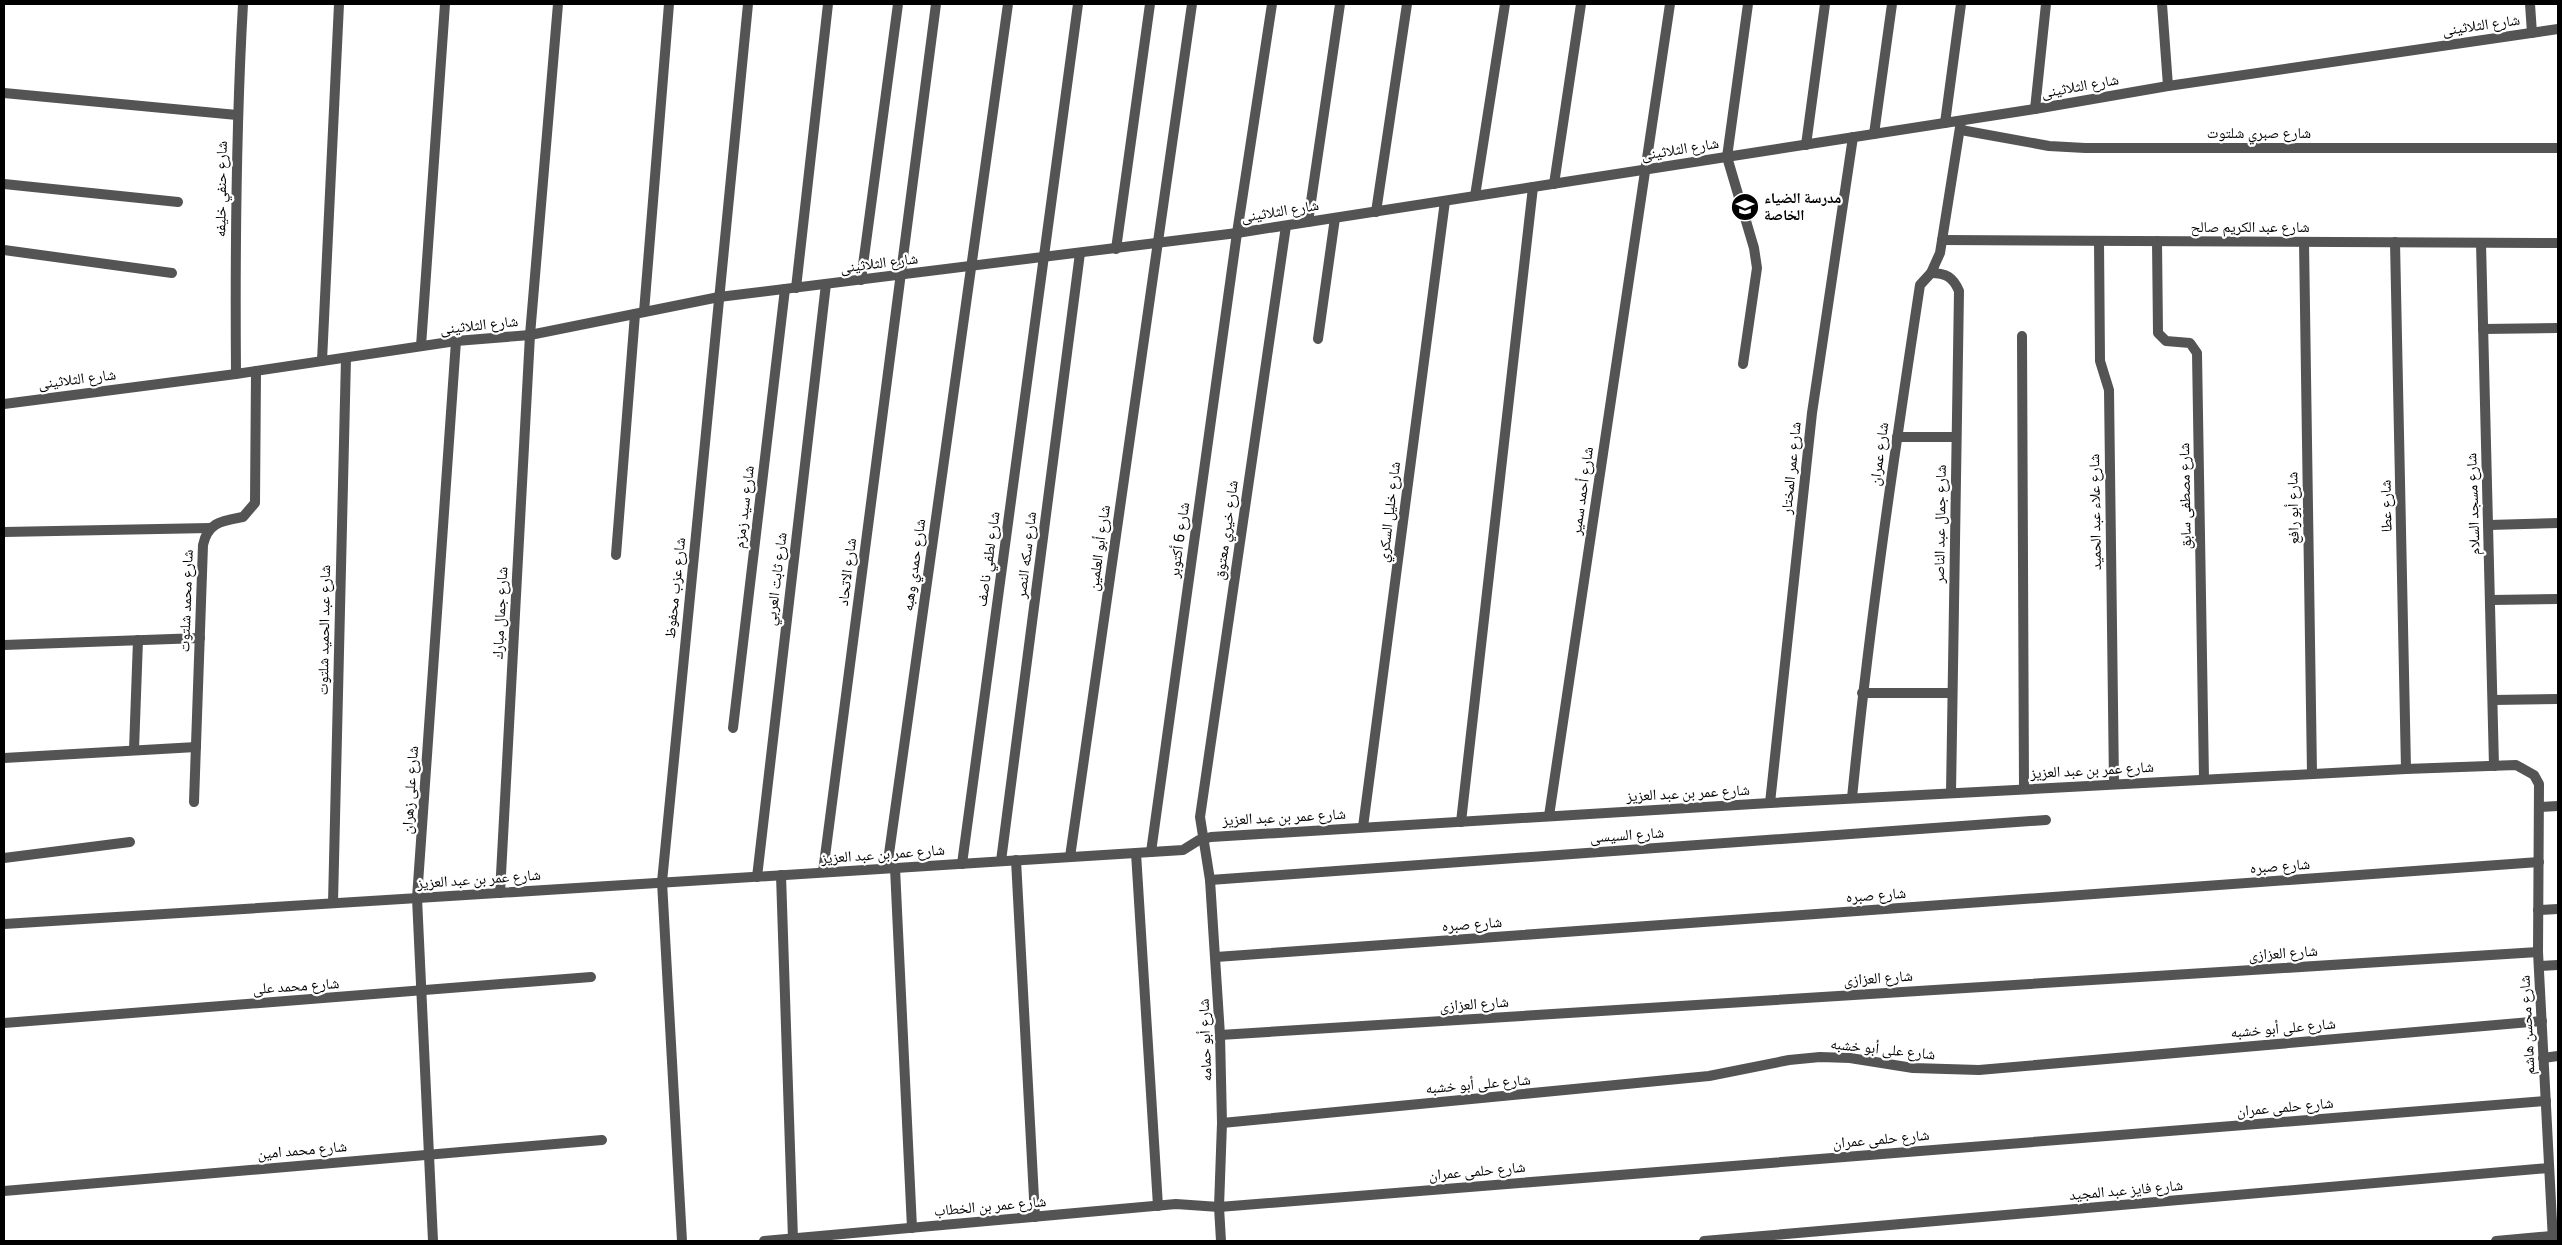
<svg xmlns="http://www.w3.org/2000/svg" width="2562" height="1245" font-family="'Exo 2','Noto Naskh Arabic',sans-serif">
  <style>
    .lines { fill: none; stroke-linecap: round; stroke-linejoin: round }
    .lane { stroke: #545454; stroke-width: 10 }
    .street { stroke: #545454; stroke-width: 10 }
    .labels { text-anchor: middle; stroke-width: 4.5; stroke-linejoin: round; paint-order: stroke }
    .street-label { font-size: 15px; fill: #000; stroke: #fff }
    .poi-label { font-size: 15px; font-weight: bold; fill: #000; stroke: #fff; text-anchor: start }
  </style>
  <rect width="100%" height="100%" fill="#fff"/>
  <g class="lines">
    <g class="lane">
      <path d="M1727 157 1754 248 1757 268 1743 364"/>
      <path d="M2022 336 2024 789"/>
      <path d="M1318 339 1335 218"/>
      <path d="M1461 822 1533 187"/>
      <path d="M4 858 130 842"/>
    </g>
    <g class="street">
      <path d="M2162 4 2168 86"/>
      <path d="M2530 4 2532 33"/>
      <path d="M4 93 237 115"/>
      <path d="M2035 109 2046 4"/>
      <path d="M1945 123 1961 4"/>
      <path d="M1961 130 2049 146 2085 148H2558"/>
      <path d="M1874 134 1892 4"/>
      <path d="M1806 145 1825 4"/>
      <path d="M1727 157 1748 4"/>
      <path d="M4 184 178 202"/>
      <path d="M1554 184 1581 4"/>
      <path d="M1475 196 1505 4"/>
      <path d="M1376 212 1407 4"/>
      <path d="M1308 222 1340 4"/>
      <path d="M1942 240 2558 243"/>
      <path d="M2099 241 2100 361 2109 390 2114 784"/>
      <path d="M2157 241 2158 333 2166 341 2190 343 2197 353 2204 779"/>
      <path d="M2304 242 2312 774"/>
      <path d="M2395 242 2406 769"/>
      <path d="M2481 243 2494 766"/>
      <path d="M1116 249 1150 4"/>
      <path d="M4 250 172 273"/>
      <path d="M1931 273C1946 273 1953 277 1959 291L1951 793"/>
      <path d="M861 280 898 4"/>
      <path d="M796 288 828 4"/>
      <path d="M644 312 669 4"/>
      <path d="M2483 329 2558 328"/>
      <path d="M421 346 445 4"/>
      <path d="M322 361 339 4"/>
      <path d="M236 374C235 250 236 127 243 4"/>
      <path d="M4 404 236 374 456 341 530 335 719 297 1237 233 2035 109 2168 86 2558 29"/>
      <path d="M1897 437H1956"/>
      <path d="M2489 525 2558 523"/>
      <path d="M4 532 210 528"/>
      <path d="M616 555 635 314"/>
      <path d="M2491 600 2558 599"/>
      <path d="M4 645 200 638"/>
      <path d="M1862 693H1952"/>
      <path d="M2493 700 2558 699"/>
      <path d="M733 728 785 289"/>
      <path d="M134 750 138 640"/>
      <path d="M4 758 196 747"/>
      <path d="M1852 798C1869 626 1894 456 1920 285L1931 273 1940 253 1961 121"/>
      <path d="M194 802 203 545C208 522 222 521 243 517L255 503 256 371"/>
      <path d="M1770 803 1812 413 1853 137"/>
      <path d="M2539 807 2558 806"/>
      <path d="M1549 816 1670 4"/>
      <path d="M1363 827 1445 201"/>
      <path d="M1151 852 1237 233 1272 4"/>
      <path d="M1136 853 1158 1206"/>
      <path d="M1070 857 1192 4"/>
      <path d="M1016 860 1035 1217"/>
      <path d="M1001 861 1080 253"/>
      <path d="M962 864 1078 4"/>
      <path d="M887 868 1008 4"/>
      <path d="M895 868 912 1228"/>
      <path d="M823 872 936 4"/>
      <path d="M781 875 793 1239"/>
      <path d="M757 877 826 284"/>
      <path d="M1210 880 2046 820"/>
      <path d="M500 893 530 335 558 4"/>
      <path d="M333 903 346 358"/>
      <path d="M2538 910 2558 909"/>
      <path d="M4 924 1183 850 1199 840 1211 837 1770 803 2406 769 2516 765 2534 775 2539 784 2538 952 2553 1241"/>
      <path d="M1216 957 2539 862"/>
      <path d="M2539 966 2558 965"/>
      <path d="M4 1023 591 977"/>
      <path d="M1220 1035 2538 952"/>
      <path d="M2543 1058 2558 1056"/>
      <path d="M1222 1123 1709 1076 1789 1060 1820 1057 1850 1058 1913 1068 1979 1070 2542 1021"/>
      <path d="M4 1191 602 1140"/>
      <path d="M433 1241 417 898 456 341"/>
      <path d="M682 1241 662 882 748 4"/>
      <path d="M764 1241 1176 1204 1219 1207 2546 1101"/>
      <path d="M1221 1241 1219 1207 1222 1123 1220 1035 1210 880 1200 817 1286 226"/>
      <path d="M1704 1241 2549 1168"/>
      <path d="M2496 1241 2552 1236"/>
    </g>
  </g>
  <defs>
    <symbol id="school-disc" viewBox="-11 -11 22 22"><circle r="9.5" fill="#000" stroke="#fff"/><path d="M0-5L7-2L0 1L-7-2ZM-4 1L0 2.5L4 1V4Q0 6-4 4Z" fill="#fff"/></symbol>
  </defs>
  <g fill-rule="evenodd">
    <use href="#school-disc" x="1729" y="191" width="32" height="32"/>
  </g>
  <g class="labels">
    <g class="street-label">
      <text transform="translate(2481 25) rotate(-8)" y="5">شارع الثلاثينى</text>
      <text transform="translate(2080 86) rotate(-10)" y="5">شارع الثلاثينى</text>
      <text x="2259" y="138">شارع صبري شلتوت</text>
      <text transform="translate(1680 149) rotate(-9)" y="5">شارع الثلاثينى</text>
      <text transform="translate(221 189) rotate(-89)" y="5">شارع حنفي خليفه</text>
      <text transform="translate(1280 211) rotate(-9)" y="5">شارع الثلاثينى</text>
      <text x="2250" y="232">شارع عبد الكريم صالح</text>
      <text transform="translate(879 263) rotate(-7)" y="5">شارع الثلاثينى</text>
      <text transform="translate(479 325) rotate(-6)" y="5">شارع الثلاثينى</text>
      <text transform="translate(77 379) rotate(-7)" y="5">شارع الثلاثينى</text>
      <text transform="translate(1879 454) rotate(-82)" y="5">شارع عمران</text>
      <text transform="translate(1791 468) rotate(-84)" y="5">شارع عمر المختار</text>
      <text transform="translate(1582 491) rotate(-82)" y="5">شارع أحمد سمير</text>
      <text transform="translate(2185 496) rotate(-91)" y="5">شارع مصطفى سابق</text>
      <text transform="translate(2473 504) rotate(-92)" y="5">شارع مسجد السلام</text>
      <text transform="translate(2386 506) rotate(-91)" y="5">شارع عطا</text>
      <text transform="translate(744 507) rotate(-83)" y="5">شارع سيد زمزم</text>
      <text transform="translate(2293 508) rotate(-91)" y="5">شارع أبو رافع</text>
      <text transform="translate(1389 512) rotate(-83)" y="5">شارع خليل السكري</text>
      <text transform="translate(2095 512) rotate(-91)" y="5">شارع علاء عبد الحميد</text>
      <text transform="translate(1940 524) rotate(-89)" y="5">شارع جمال عبد الناصر</text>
      <text transform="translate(1226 530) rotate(-82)" y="5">شارع خيري معتوق</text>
      <text transform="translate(1179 540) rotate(-82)" y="5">شارع 6 أكتوبر</text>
      <text transform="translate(1099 548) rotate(-82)" y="5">شارع أبو العلمين</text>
      <text transform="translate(1026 555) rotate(-83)" y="5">شارع سكه النصر</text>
      <text transform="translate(988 559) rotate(-82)" y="5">شارع لطفي ناصف</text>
      <text transform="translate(914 565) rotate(-82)" y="5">شارع حمدي وهبه</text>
      <text transform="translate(847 572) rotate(-83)" y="5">شارع الاتحاد</text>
      <text transform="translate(776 579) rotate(-83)" y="5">شارع ثابت العربي</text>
      <text transform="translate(675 588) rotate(-84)" y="5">شارع عزب محفوظ</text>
      <text transform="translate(186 601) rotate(-88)" y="5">شارع محمد شلتوت</text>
      <text transform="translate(500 613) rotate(-87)" y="5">شارع جمال مبارك</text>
      <text transform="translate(324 630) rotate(-89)" y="5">شارع عبد الحميد شلتوت</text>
      <text transform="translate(2092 770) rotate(-3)" y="5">شارع عمر بن عبد العزيز</text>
      <text transform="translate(410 790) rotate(-86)" y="5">شارع على زهران</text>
      <text transform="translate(1688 793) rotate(-3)" y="5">شارع عمر بن عبد العزيز</text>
      <text transform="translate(1284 817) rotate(-3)" y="5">شارع عمر بن عبد العزيز</text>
      <text transform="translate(1627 835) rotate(-4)" y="5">شارع السيسى</text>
      <text transform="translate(883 854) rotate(-4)" y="5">شارع عمر بن عبد العزيز</text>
      <text transform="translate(2280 866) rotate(-4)" y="5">شارع صبره</text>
      <text transform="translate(479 879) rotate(-4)" y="5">شارع عمر بن عبد العزيز</text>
      <text transform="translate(1876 895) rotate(-4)" y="5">شارع صبره</text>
      <text transform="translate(1472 924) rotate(-4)" y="5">شارع صبره</text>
      <text transform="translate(2283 953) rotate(-4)" y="5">شارع العزازى</text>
      <text transform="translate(1878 978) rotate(-4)" y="5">شارع العزازى</text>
      <text transform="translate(296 986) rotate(-4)" y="5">شارع محمد على</text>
      <text transform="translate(1474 1004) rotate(-4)" y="5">شارع العزازى</text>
      <text transform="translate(2527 1025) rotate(-93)" y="5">شارع محسن هاشم</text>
      <text transform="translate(2283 1028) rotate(-5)" y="5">شارع على أبو خشبه</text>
      <text transform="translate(1205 1040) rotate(-92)" y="5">شارع أبو حمامه</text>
      <text transform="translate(1883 1049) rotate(6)" y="5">شارع على أبو خشبه</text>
      <text transform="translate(1478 1084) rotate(-5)" y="5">شارع على أبو خشبه</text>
      <text transform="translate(2285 1107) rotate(-5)" y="5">شارع حلمى عمران</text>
      <text transform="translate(1881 1139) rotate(-5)" y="5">شارع حلمى عمران</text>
      <text transform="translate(302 1150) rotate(-5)" y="5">شارع محمد امين</text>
      <text transform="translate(1477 1171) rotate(-5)" y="5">شارع حلمى عمران</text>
      <text transform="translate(2126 1190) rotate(-5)" y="5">شارع فايز عبد المجيد</text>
      <text transform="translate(990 1206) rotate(-5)" y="5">شارع عمر بن الخطاب</text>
    </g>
    <g class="poi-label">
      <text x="1764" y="203">مدرسة الضياء<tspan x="1764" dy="17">الخاصة</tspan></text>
    </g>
  </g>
  <rect width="2562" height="1245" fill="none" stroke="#000000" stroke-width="10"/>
</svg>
